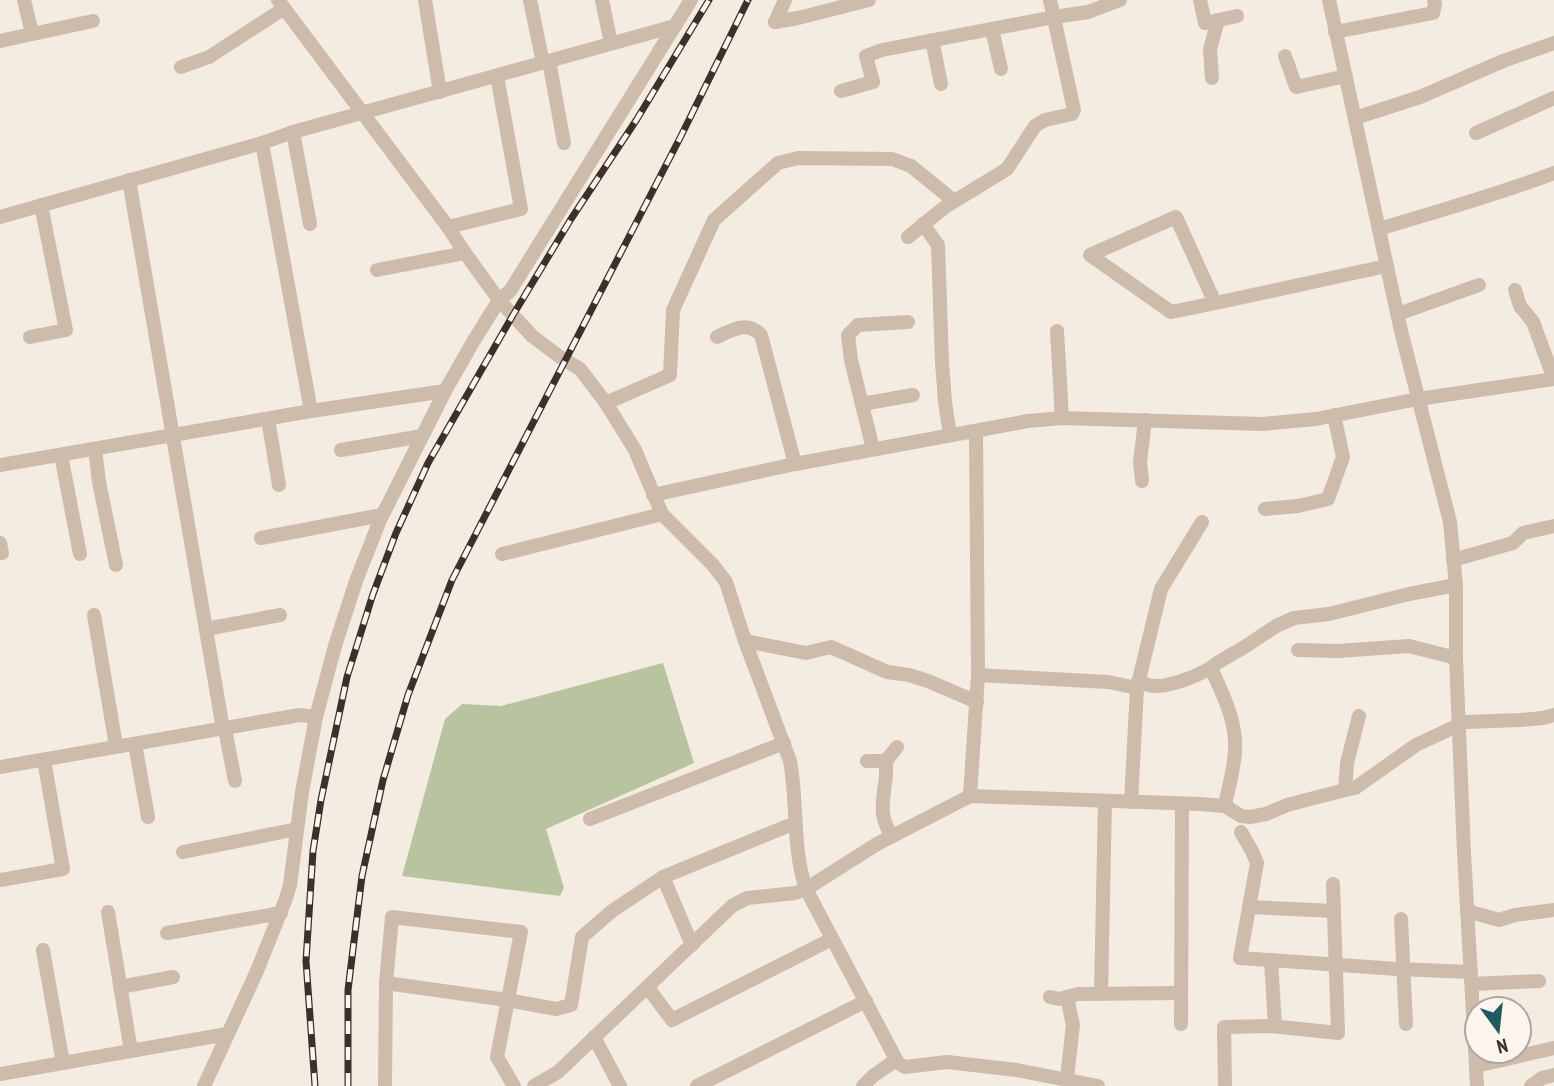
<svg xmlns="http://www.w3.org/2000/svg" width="1554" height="1086" font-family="'PT Sans Narrow',sans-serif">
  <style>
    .green { fill: #b8c4a0 }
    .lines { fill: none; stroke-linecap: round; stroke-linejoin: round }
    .street { stroke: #cdbbac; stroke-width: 14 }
    .rail-casing { stroke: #3b302b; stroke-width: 7 }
    .rail { stroke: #fbf5ee; stroke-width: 4.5; stroke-dasharray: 13; stroke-linecap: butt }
  </style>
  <rect width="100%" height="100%" fill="#f4ebe1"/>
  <path class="green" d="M663 663 694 763 546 829 564 888 560 896 402 876 445 719 462 704 501 706Z"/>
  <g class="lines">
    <g class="street">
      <path d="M24 0 32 33"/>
      <path d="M278 0 448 227 465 253 499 300 532 336 560 357 580 369 606 403 635 450 662 514 713 565 726 582 745 641 790 761C798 803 792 848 806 889L898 1063 905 1067 947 1062 1017 1070 1098 1086"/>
      <path d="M425 0 440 92"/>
      <path d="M530 0 543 63"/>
      <path d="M602 0 611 43"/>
      <path d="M1200 0 1205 23 1237 16"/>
      <path d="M1329 0 1401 331 1450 522 1456 585V658L1464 853 1477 1086"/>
      <path d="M775 22 798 18 869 0"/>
      <path d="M775 22 785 0"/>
      <path d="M992 29 1001 69"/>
      <path d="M1335 32 1433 13 1435 5 1434 0"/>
      <path d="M932 40 941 84"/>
      <path d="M0 41 93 21"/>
      <path d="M1285 56 1296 87 1346 76"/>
      <path d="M549 61 564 143"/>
      <path d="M181 67 209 57 283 9"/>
      <path d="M1212 78 1210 49 1218 20"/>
      <path d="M841 91 873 82 866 56 882 50 1054 17 1088 12 1120 0"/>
      <path d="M1355 118 1420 97 1503 61 1554 43"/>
      <path d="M293 132 310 224"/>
      <path d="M1476 133 1554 98"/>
      <path d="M262 143 311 411"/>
      <path d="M129 180 223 729"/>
      <path d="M0 217 262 143 293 132 675 26"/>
      <path d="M923 224 938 245 942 362 945 402 950 435"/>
      <path d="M448 227 521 209 497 76"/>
      <path d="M1379 229C1438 211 1497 195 1554 173"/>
      <path d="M908 237 945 207 1007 169 1035 126 1045 120 1072 114 1074 110 1050 0"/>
      <path d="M377 270 465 253"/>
      <path d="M1215 303 1176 217 1090 255 1171 312C1243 298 1315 281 1387 266"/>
      <path d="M1398 314 1479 285"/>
      <path d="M1057 331 1062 418"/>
      <path d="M30 337 66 330 41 205"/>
      <path d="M717 337C732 330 747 320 761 335L795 464"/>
      <path d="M606 403 670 375 673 310 714 220 778 163 798 158 892 159 911 166 954 201"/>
      <path d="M862 404 913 395"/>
      <path d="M268 419 279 485"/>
      <path d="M95 449 99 482 116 565"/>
      <path d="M873 449 851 360 848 335 858 325 908 322"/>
      <path d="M341 450 422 436"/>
      <path d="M61 455 80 554"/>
      <path d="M0 465 311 411 445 391"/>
      <path d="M1142 481 1140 462 1145 420"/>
      <path d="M653 495 795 464 1028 421 1062 418 1263 424 1316 419 1418 399 1554 379 1533 322 1520 306 1515 290"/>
      <path d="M1265 509 1298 506 1328 499 1343 457 1334 415"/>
      <path d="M261 538 382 515"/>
      <path d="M0 543 2 553"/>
      <path d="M502 554 662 514"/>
      <path d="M1453 560 1513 543 1523 533 1554 526"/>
      <path d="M94 615 116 746"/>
      <path d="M206 629 280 615"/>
      <path d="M745 641 806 653 831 647 887 672 909 675 928 681 977 702"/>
      <path d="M1298 650 1338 651 1409 646 1456 658"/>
      <path d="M1211 668C1223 695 1237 721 1235 752 1234 769 1228 789 1225 806"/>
      <path d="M978 675 1108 682 1137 688"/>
      <path d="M1138 681C1143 683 1149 686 1154 686 1171 687 1204 674 1217 663L1246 646 1276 626 1294 618 1329 614 1409 594 1456 585"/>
      <path d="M225 729 235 781"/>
      <path d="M135 744 148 817"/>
      <path d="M867 761H886"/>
      <path d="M0 767 300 715 316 717"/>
      <path d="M1345 790 1355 788 1416 745 1465 722 1520 720 1543 718 1554 715"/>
      <path d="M970 796 978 675 976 431"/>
      <path d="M1131 802 1137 688 1161 589 1202 522"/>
      <path d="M590 819 784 743"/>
      <path d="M1241 832 1252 851 1257 863 1240 958 1397 969 1471 972"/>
      <path d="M891 837C888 829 884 822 883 814 881 796 888 779 886 761L897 747"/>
      <path d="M183 852 297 829"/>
      <path d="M663 877 692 945"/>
      <path d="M0 880 63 869 44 760"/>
      <path d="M1249 907 1334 911"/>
      <path d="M1467 911 1499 920 1515 915 1554 910"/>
      <path d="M108 912 131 1051"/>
      <path d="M1401 919 1406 1024"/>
      <path d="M167 933 281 913"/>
      <path d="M43 950 63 1063"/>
      <path d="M1271 960 1275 1026"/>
      <path d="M386 983 507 1000 556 1009 571 1005 582 937 612 911 663 877 795 823"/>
      <path d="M1472 984 1539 981"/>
      <path d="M120 987 173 977"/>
      <path d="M648 988 672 1020 832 939"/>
      <path d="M1101 994 1105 801"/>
      <path d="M1050 997 1059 999 1078 994 1181 993"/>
      <path d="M1181 1024 1182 804"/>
      <path d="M594 1037 620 1086"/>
      <path d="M1476 1066 1554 1048"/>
      <path d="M0 1074 227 1034"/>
      <path d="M1067 1078 1073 1025 1067 997"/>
      <path d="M204 1086 257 971 285 901 290 885 302 792 316 717 335 646 356 581 380 520 445 391 473 342 499 300 510 291 691 0"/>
      <path d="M385 1086 386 983 392 917 521 932 497 1057 514 1086"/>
      <path d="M534 1086 558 1072 732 906 747 898 795 893 806 889 877 844 970 796 1199 804 1225 806 1241 816 1250 817 1266 814 1287 805 1345 790 1347 763 1359 716"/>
      <path d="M697 1086 866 1001"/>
      <path d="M863 1086 873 1076 896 1060"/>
      <path d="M1225 1086 1224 1027 1271 1026 1338 1033 1333 884"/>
      <path d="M1531 1086 1542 1078 1554 1075"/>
    </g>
    <defs>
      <g id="rail">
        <path d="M315 1086 306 961 313 851 321 800 347 677 373 594 396 533 428 463 513 315 571 219 637 119 709 0"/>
        <path d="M348 1086V990L362 876 383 780 408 695 452 580 681 136 748 0"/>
      </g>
    </defs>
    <use href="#rail" class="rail-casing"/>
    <use href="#rail" class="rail"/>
  </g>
  <g transform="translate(1498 1030) rotate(165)"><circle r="33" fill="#fbf5ee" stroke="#aea6a0" stroke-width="2"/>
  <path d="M0-5L12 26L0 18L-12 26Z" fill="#1f5a5e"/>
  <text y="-10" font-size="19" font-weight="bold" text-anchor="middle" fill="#3b302b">N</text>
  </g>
</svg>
